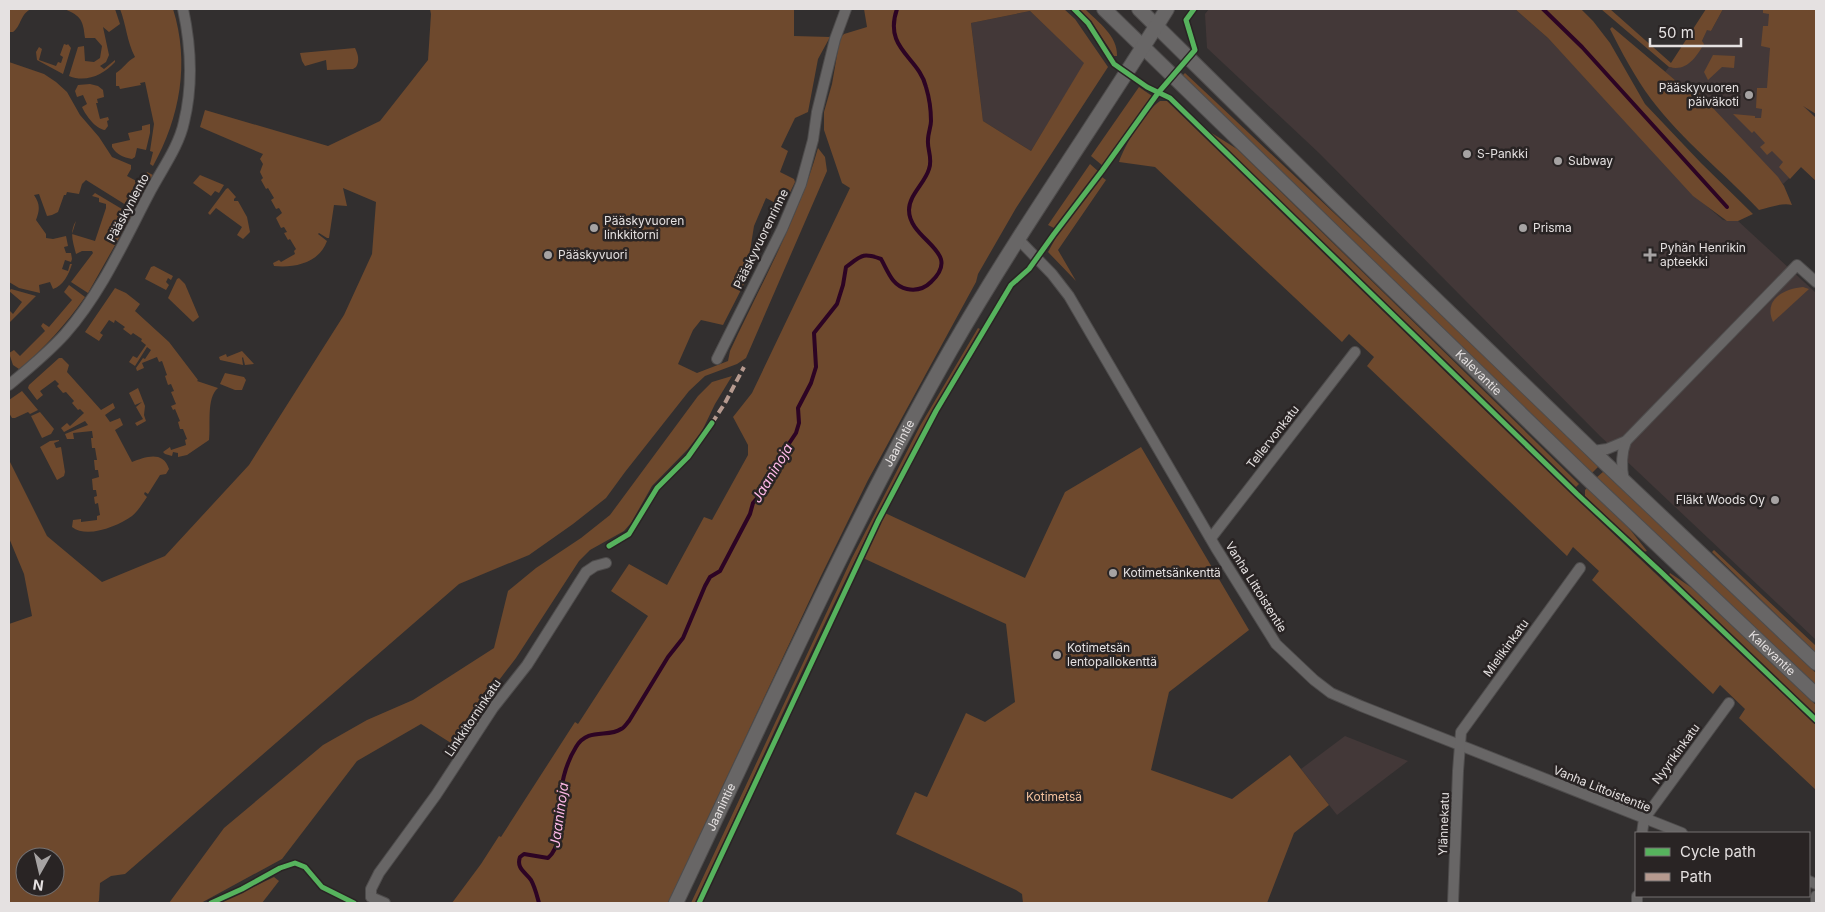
<svg xmlns="http://www.w3.org/2000/svg" width="1825" height="912" font-family="Inter,sans-serif">
  <style>
    .built { fill: #433838 }
    .green { fill: #6e492d; fill-rule: evenodd }
    .lines { fill: none; stroke-linecap: round; stroke-linejoin: round }
    .stream { stroke: #2d0424; stroke-width: 4 }
    .minor-casing { stroke: #4e4c4c; stroke-width: 12 }
    .secondary-casing { stroke: #4e4c4c; stroke-width: 16 }
    .minor { stroke: #686666; stroke-width: 10 }
    .secondary { stroke: #686666; stroke-width: 14 }
    .quiet { stroke: #b69a8f; stroke-width: 4; stroke-dasharray: 8 4; stroke-linecap: butt }
    .cycleway-casing { stroke: #292424; stroke-width: 8 }
    .cycleway { stroke: #56b35d; stroke-width: 5 }
    .poi-dot { fill: #a6a3a3; stroke: #292424; stroke-width: 2 }
    .labels { text-anchor: middle; stroke-width: 5; stroke-linejoin: round; paint-order: stroke }
    .poi-label { font-size: 12px; fill: #e5e1e1; stroke: #292424; text-anchor: start }
    .street-label { font-size: 12px; fill: #e5e1e1; stroke: #292424 }
    .park-label { font-size: 12px; fill: #f4c29e; stroke: #292424 }
    .water-label { font-size: 14px; font-style: italic; fill: #feb9e7; stroke: #292424 }
  </style>
  <rect width="100%" height="100%" fill="#322f2f"/>
  <g class="built">
    <path d="M1209 9H1515L1548 38 1702 202 1723 220 1738 221 1816 293V640L1600 436 1319 153 1207 48 1205 14Z"/>
    <path d="M1723 9H1778L1803 105 1816 118V181L1801 167 1783 184 1696 90 1675 80 1665 72 1669 67 1672 68 1702 41 1707 29 1711 31Z"/>
    <path d="M1030 11 1085 63 1031 151 983 121 971 23Z"/>
    <path d="M1345 736 1408 761 1337 815 1301 769Z"/>
  </g>
  <g class="green">
    <path d="M9 9H31C20 14 22 25 13 32H9Z"/>
    <path d="M64 9H115L120 24 109 32 103 27 109 55 106 62 100 66 104 69 115 60V62C103 75 86 83 69 76L78 47 84 46 85 61 94 62 100 58 102 46 95 38H85C83 21 82 16 64 9Z"/>
    <path d="M120 9H173C190 63 180 117 153 166L150 164 153 152 150 151 154 124 145 82 140 83 141 85 120 89 119 86H116V73C124 68 127 61 135 57 127 42 126 24 120 9Z"/>
    <path d="M430 9H794V36L830 37 818 59 808 112 795 118 781 147 788 151 780 172 794 179 795 182 783 207 766 198 754 226 745 282 723 325 701 320 693 330 678 364 697 373 728 361 730 351C761 284 798 219 818 148L825 157 827 171 746 358 737 364 705 376 689 391 625 472 606 498 573 524 529 555 459 584 125 874 111 876 100 883 99 901 97 903H9V624L32 616 24 574 9 538V460L47 536 102 582 165 556 249 465 344 315 372 254 376 202 343 188 347 206 334 205 329 238H327L319 233 318 234 327 241C319 263 295 268 274 266L273 263 279 260 281 262 295 254 294 251 296 249 290 239 288 240 284 233 287 232 284 227 281 228 276 218 282 213 279 208 276 209 271 200 274 198 268 188 266 189 261 180 263 178 260 172 263 164 260 159 263 154 200 127 205 110 328 146 380 121 428 60 431 14ZM25 857H55V887H25Z"/>
    <path d="M864 9H1064L1075 19 1108 67 1016 208 978 274 976 282 868 480 820 578 668 903H452L481 864 499 836 501 837 575 722 578 724 648 616 611 591 629 564 667 585 704 517 712 520 748 455V445L733 417 752 393 850 188 842 183 824 130V112L832 84 840 38 844 34 867 27ZM1030 11 1084 63 1031 151 983 121 971 23Z"/>
    <path d="M1078 9H1085C1098 22 1118 36 1117 56H1114L1111 51 1092 23Z"/>
    <path d="M1515 9H1581L1593 21 1610 43 1645 104 1701 163 1753 214 1738 221H1727L1693 196 1548 38Z"/>
    <path d="M1601 9H1610L1671 63 1706 9H1723L1711 31 1707 30 1702 41 1704 44C1696 57 1687 72 1669 67Z"/>
    <path d="M1763 9H1816V114L1803 106 1816 118V181L1801 167 1790 179 1779 167 1783 162 1772 151 1767 155 1760 147 1765 143 1754 131 1752 133 1733 114 1755 116V118H1761L1762 109 1756 108 1757 88H1767L1770 48 1761 46 1763 26H1768L1769 14 1763 13Z"/>
    <path d="M1612 27 1675 80 1696 90 1778 177 1784 186 1792 205C1782 202 1769 208 1759 210 1724 173 1682 140 1651 99 1635 77 1622 53 1610 29Z"/>
    <path d="M64 44 67 45 68 44 71 48 63 74 37 60 36 52 39 47 42 49 39 60 56 66 58 62 61 63 63 57 60 55Z"/>
    <path d="M355 48C358 54 360 61 356 67L353 69 327 70 326 60 305 66 302 61 300 53Z"/>
    <path d="M1713 55 1735 56 1734 68 1722 67 1708 80 1704 72Z"/>
    <path d="M9 62 44 74 56 82 67 92 80 115 99 137 112 157 131 165V169L127 176 142 184 147 172 153 175 136 208 132 205H126L86 180 82 184 79 194 67 192 66 195H64L58 212 52 215 47 216 39 194 34 195C40 204 40 209 36 220L46 234V238L53 239 66 236 68 246 64 247 66 253H71L72 259 71 262 65 260 62 269 68 271 70 264H72C69 274 63 286 53 289L50 282 39 285 40 293 19 288 9 282Z"/>
    <path d="M1185 73 1449 321 1599 466 1592 473 1182 76Z"/>
    <path d="M90 84 98 86 103 90 104 97 97 99 98 103H96L100 119 108 117 109 120 107 121 108 126 105 130C96 129 86 116 82 107L87 104 83 95 77 97 75 91 78 85Z"/>
    <path d="M1139 87 1152 96 1103 166 1091 156Z"/>
    <path d="M1160 101H1167L1568 491 1816 725V790L1739 718 1745 709 1720 685 1713 694 1592 580 1599 571 1573 547 1567 556 1367 366 1374 357 1349 334 1342 342 1155 167 1119 162C1124 146 1146 110 1160 101Z"/>
    <path d="M150 124V133L146 150 137 148 135 157 132 159C123 157 117 155 112 147V144L130 140 128 133 142 130V126Z"/>
    <path d="M1209 132H1210L1237 149 1579 484 1576 487Z"/>
    <path d="M1090 164 1099 172 1054 228 1048 225Z"/>
    <path d="M200 175 224 185 219 193 215 191 211 196 193 183Z"/>
    <path d="M1102 177 1106 180 1058 250 1076 281 1048 252 1059 232Z"/>
    <path d="M228 188 236 197 234 199V201H238L247 217 250 232 243 239 237 235 242 227 216 208 210 215 208 213 226 189Z"/>
    <path d="M95 193 132 215 88 293 71 282 93 253 92 251H82L76 254C73 242 69 232 76 221L72 234 95 241 106 208V204L99 202V198L92 196Z"/>
    <path d="M154 266 173 276 171 280 168 278 166 282 169 285 166 290 145 279 151 267Z"/>
    <path d="M179 278 185 284 199 317 193 322 168 298 177 279Z"/>
    <path d="M69 285 85 297C66 324 45 348 19 369L13 365 9 353 14 350 20 356 45 331 41 326 43 323 49 327 72 300 64 292Z"/>
    <path d="M1803 287 1809 289 1773 322C1763 299 1784 289 1803 287Z"/>
    <path d="M115 288 126 293 140 304 135 311 169 342 198 380 197 381 218 388C206 398 211 425 209 440L187 455 178 457V453L173 452 172 456 165 454 163 452 170 447 171 450 186 445 185 440 187 439 183 429H180L178 422 180 421 175 409 173 410 171 406 176 404 171 392 174 391 171 384 168 385 165 376 167 375 162 361 159 362 157 357 142 363 144 368 137 371 136 368 143 358 145 359 151 350 147 347 135 366 129 362 133 356 137 358 146 345 141 341 142 339 133 333 131 335 123 329 125 327 115 320 114 323 109 320 100 333 103 335 99 341 85 332Z"/>
    <path d="M11 289 36 296 9 323V310L13 314 22 302 9 291Z"/>
    <path d="M978 328 980 329C945 389 911 450 879 512 814 641 756 772 696 903H691L852 558 920 426Z"/>
    <path d="M242 351 254 364 245 365 243 357 242 358 243 365 220 360 219 357 226 354 227 357Z"/>
    <path d="M59 358H62L69 365 67 372 101 410 113 403 115 408 105 415 110 422 120 418 123 425 115 430 132 462C145 457 163 450 169 469L166 474 160 475 148 494 145 492 144 494 147 497C142 504 138 511 132 516 118 526 87 539 72 527L73 520 81 519V522L97 520V516L100 515 98 503 95 504 94 497 97 496 96 490H93L92 479 99 477 98 470H95L94 460H97L95 448H92L91 438H93L92 431 73 433 74 439H67L65 434 88 425 85 421 64 432 61 428 67 423 70 426 84 413 80 409 78 410 72 403 74 401 66 392 63 393 57 386 59 384 55 380 40 391 43 395 37 400 28 388 29 385Z"/>
    <path d="M225 373 244 377 246 380 242 390H235L220 384Z"/>
    <path d="M732 376 715 404 702 431 688 449 652 486 631 523 624 531 590 550 579 561 516 658 451 743 421 724 357 761 282 859 201 903H169L224 828 323 745 367 720 413 700 494 648 508 591 536 568 581 538 610 515 698 396 712 382Z"/>
    <path d="M138 388 145 406 144 415 146 421 137 426 135 423 143 419 136 407 142 402 135 405 129 393Z"/>
    <path d="M22 391 38 410 30 414 28 412 15 418H12L9 413V400Z"/>
    <path d="M40 412 54 429 51 434 42 438 31 416Z"/>
    <path d="M59 440V441L54 443 56 448 61 447 65 472 64 476 57 480 40 447 50 441Z"/>
    <path d="M1141 447 1249 630 1169 692 1151 770 1232 799 1290 755 1329 805 1294 833 1267 903H1023L1022 894 1016 890 896 834 915 792 927 797 966 713 985 722 1015 702 1006 624 863 558 885 513 1025 578 1065 492Z"/>
    <path d="M1604 471 1816 673V686L1596 478Z"/>
    <path d="M1588 487 1628 527 1647 551 1644 552 1585 496V490Z"/>
    <path d="M1714 550 1816 646V653L1712 552Z"/>
    <path d="M1670 573 1692 588 1816 705V715L1669 575Z"/>
    <path d="M274 877 279 881 262 903H219Z"/>
  </g>
  <g class="lines">
    <g class="stream">
      <path d="M1543 9 1582 47 1727 207"/>
      <path d="M539 903C537 896 535 887 531 880 525 872 516 868 520 857L524 854 548 858C564 845 559 810 561 791 563 776 568 760 576 747 588 727 608 738 621 729 624 728 627 723 629 721L668 657 683 638 705 586 710 577 720 571 750 514 753 503 765 489 782 454 796 433 799 423 798 408 811 383 816 367 814 333 837 304 843 285 846 267C861 256 862 252 881 259 888 271 892 286 907 289 917 291 924 289 931 282 964 251 909 241 909 210 909 195 925 183 929 169 933 158 927 150 928 140 928 133 931 127 931 121 931 110 929 97 926 87 919 57 883 49 897 9"/>
    </g>
    <defs>
      <g id="minor">
        <path d="M1019 240 1052 274 1069 296 1216 548 1276 644 1314 680 1331 693 1361 706 1682 833"/>
        <path d="M717 359 782 229 801 184 813 140 817 112 835 39 846 9"/>
        <path d="M9 385C28 369 49 352 65 334 102 292 125 239 151 190 162 169 179 146 184 122 193 85 191 46 183 9"/>
        <path d="M1593 451 1607 449 1626 441 1797 265 1816 282"/>
        <path d="M1624 481C1621 467 1621 454 1626 441"/>
        <path d="M1211 538 1355 352"/>
        <path d="M1642 833 1644 819 1729 703"/>
        <path d="M1809 881 1816 884"/>
        <path d="M371 897V889L379 873 436 795 493 708 527 665 586 572 595 566 606 563"/>
        <path d="M371 897 385 903"/>
        <path d="M1453 903 1458 771 1461 732 1580 568"/>
        <path d="M1637 903V896"/>
        <path d="M1816 903V896"/>
      </g>
      <g id="secondary">
        <path id="s1" d="M1104 9 1590 481 1816 695"/>
        <path d="M1139 9 1334 201 1606 464 1816 663"/>
        <path id="s2" d="M676 903C764 718 848 530 950 351 1017 234 1096 123 1167 9"/>
      </g>
    </defs>
    <use href="#minor" class="minor-casing"/>
    <use href="#secondary" class="secondary-casing"/>
    <use href="#minor" class="minor"/>
    <use href="#secondary" class="secondary"/>
    <path class="quiet" d="M712 423 725 403 744 367"/>
    <defs>
      <g id="cycleway">
        <path d="M1074 9 1088 23 1114 64 1147 87 1170 98 1577 494 1662 573 1816 720"/>
        <path d="M609 546 629 534 657 488 688 457 712 423"/>
        <path d="M211 903 242 889 280 868 295 863 305 867 322 887 354 903"/>
        <path d="M699 903 878 521 936 411 1011 285 1029 269 1054 234 1102 171 1158 93 1195 50 1186 20 1194 9"/>
      </g>
    </defs>
    <use href="#cycleway" class="cycleway-casing"/>
    <use href="#cycleway" class="cycleway"/>
  </g>
  <g class="poi-dot">
    <circle cx="1749" cy="95" r="5"/>
    <circle cx="1467" cy="154" r="5"/>
    <circle cx="1558" cy="161" r="5"/>
    <circle cx="594" cy="228" r="5"/>
    <circle cx="1523" cy="228" r="5"/>
    <circle cx="548" cy="255" r="5"/>
    <path d="M1647.5 247.5h5v5h5v5h-5v5h-5v-5h-5v-5h5z"/>
    <circle cx="1775" cy="500" r="5"/>
    <circle cx="1113" cy="573" r="5"/>
    <circle cx="1057" cy="655" r="5"/>
  </g>
  <g class="labels">
    <g class="poi-label">
      <text x="1739" y="92" text-anchor="end">Pääskyvuoren<tspan x="1739" dy="14">päiväkoti</tspan></text>
      <text x="1477" y="158">S-Pankki</text>
      <text x="1568" y="165">Subway</text>
      <text x="604" y="225">Pääskyvuoren<tspan x="604" dy="14">linkkitorni</tspan></text>
      <text x="1533" y="232">Prisma</text>
      <text x="1660" y="252">Pyhän Henrikin<tspan x="1660" dy="14">apteekki</tspan></text>
      <text x="558" y="259">Pääskyvuori</text>
      <text x="1765" y="504" text-anchor="end">Fläkt Woods Oy</text>
      <text x="1123" y="577">Kotimetsänkenttä</text>
      <text x="1067" y="652">Kotimetsän<tspan x="1067" dy="14">lentopallokenttä</tspan></text>
    </g>
    <g class="street-label">
      <text transform="translate(128 208) rotate(-62)" y="4">Pääskynlento</text>
      <text transform="translate(761 239) rotate(-64)" y="4">Pääskyvuorenrinne</text>
      <text dy="4" stroke="none"><textPath href="#s1" startOffset="522">Kalevantie</textPath></text>
      <text transform="translate(1273 437) rotate(-52)" y="4">Tellervonkatu</text>
      <text dy="4" stroke="none"><textPath href="#s2" startOffset="511">Jaanintie</textPath></text>
      <text transform="translate(1256 587) rotate(58)" y="4">Vanha Littoistentie</text>
      <text transform="translate(1506 648) rotate(-54)" y="4">Mielikinkatu</text>
      <text dy="4" stroke="none"><textPath href="#s1" startOffset="928">Kalevantie</textPath></text>
      <text transform="translate(473 718) rotate(-56)" y="4">Linkkitorninkatu</text>
      <text transform="translate(1676 754) rotate(-54)" y="4">Nyyrikinkatu</text>
      <text transform="translate(1602 789) rotate(22)" y="4">Vanha Littoistentie</text>
      <text dy="4" stroke="none"><textPath href="#s2" startOffset="106">Jaanintie</textPath></text>
      <text transform="translate(1444 824) rotate(-88)" y="4">Ylännekatu</text>
    </g>
    <g class="park-label">
      <text x="1054" y="801">Kotimetsä</text>
    </g>
    <g class="water-label">
      <text transform="translate(772 473) rotate(-59)" y="5">Jaaninoja</text>
      <text transform="translate(559 815) rotate(-82)" y="5">Jaaninoja</text>
    </g>
  </g>
  <rect width="1825" height="912" fill="none" stroke="#e5e1e1" stroke-width="20"/>
  <rect x="1635" y="832" width="175" height="65" fill="#292424" stroke="#747070"/>
  <rect x="1645" y="848" width="25" height="8" fill="#56b35d" stroke="#747070"/>
  <text x="1680" y="857" font-size="15" fill="#e5e1e1">Cycle path</text>
  <rect x="1645" y="873" width="25" height="8" fill="#b69a8f" stroke="#747070"/>
  <text x="1680" y="882" font-size="15" fill="#e5e1e1">Path</text>
  <g transform="translate(40 872) rotate(188)"><circle r="24" fill="#292424" stroke="#747070"/>
  <path d="M0-4L9 19L0 12L-9 19Z" fill="#a6a3a3"/>
  <text y="-8" font-size="14" font-weight="bold" text-anchor="middle" fill="#e5e1e1">N</text>
  </g>
  <path d="M1650 38v8h91v-8" fill="none" stroke="#e5e1e1" stroke-width="2.5"/>
  <text x="1658" y="38" font-size="15" fill="#e5e1e1" stroke="#292424" stroke-width="4" paint-order="stroke">50 m</text>
</svg>
